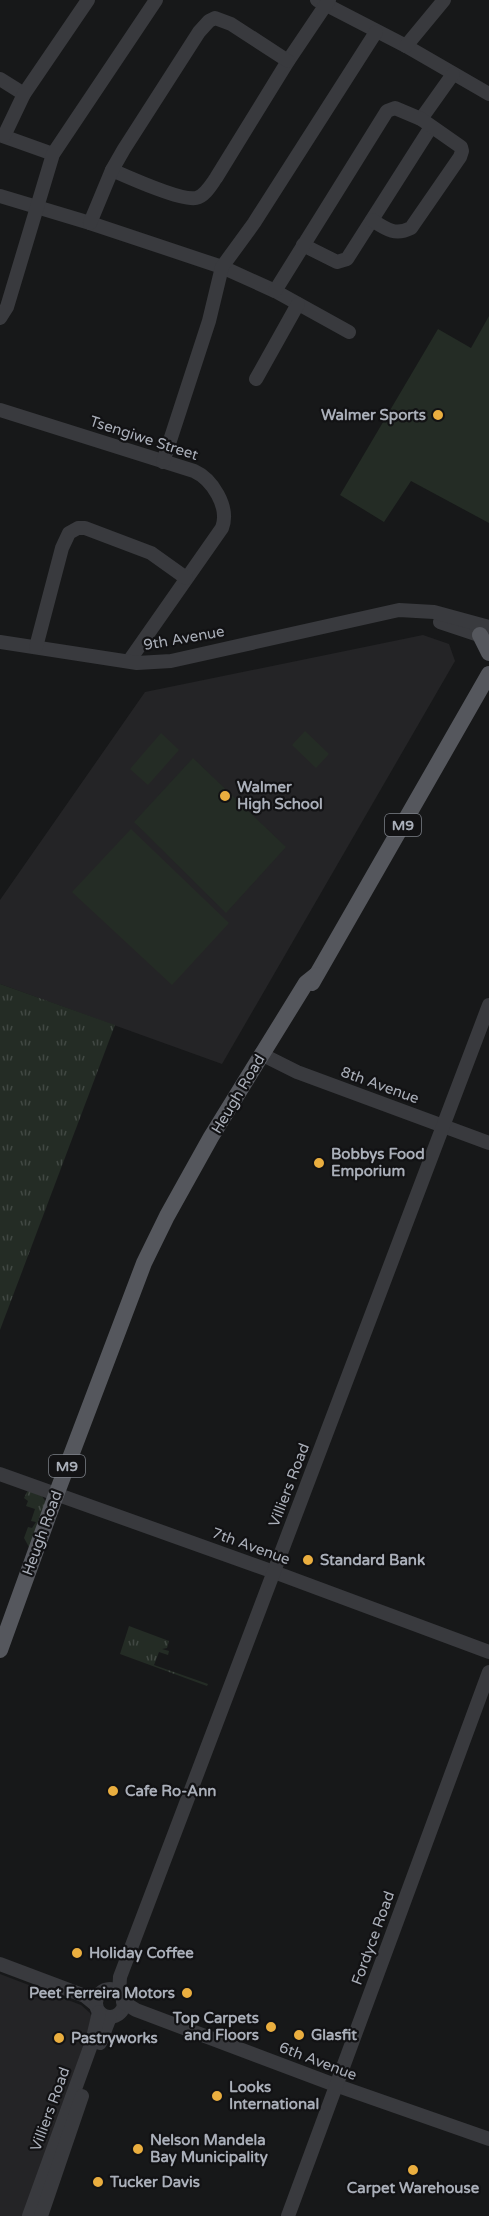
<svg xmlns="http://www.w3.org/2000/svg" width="489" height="2216" font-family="'Varela Round',sans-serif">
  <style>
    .built { fill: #242426 }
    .grass { fill: url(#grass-tufts) }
    .pitch { fill: #242c25 }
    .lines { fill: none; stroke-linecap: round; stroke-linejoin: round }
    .minor { stroke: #393a3e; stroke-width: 14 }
    .major { stroke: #55575d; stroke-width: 16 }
    .poi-dot { fill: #eaae3f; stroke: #121214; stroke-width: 2 }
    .labels { text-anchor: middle; stroke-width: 4.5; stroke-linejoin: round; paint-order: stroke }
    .shield { fill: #121214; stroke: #7c8088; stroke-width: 1.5 }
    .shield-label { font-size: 14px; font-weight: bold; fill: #aaafb9 }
    .poi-label { font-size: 15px; font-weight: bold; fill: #aaafb9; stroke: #121214; text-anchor: start }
    .street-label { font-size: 15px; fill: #aaafb9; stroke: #121214 }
  </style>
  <defs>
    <pattern id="grass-tufts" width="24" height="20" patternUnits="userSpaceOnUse" patternTransform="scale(1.5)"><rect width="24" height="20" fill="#242c25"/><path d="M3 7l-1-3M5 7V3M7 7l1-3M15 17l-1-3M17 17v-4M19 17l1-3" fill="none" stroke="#414843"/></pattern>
  </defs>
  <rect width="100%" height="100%" fill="#171819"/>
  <g class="built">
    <path d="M423 635 449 644 455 661 222 1064 0 984V900L145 692Z"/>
    <path d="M0 1974 81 2005 90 2013 93 2021 26 2216H0Z"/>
  </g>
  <g class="grass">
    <path d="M0 984 115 1025 0 1330Z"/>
    <path d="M28 1490 42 1496 47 1504 29 1547 24 1538 28 1527 32 1528 36 1522 31 1521 35 1509 26 1506 28 1501 24 1498Z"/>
    <path d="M129 1626 169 1641 167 1648 162 1649 169 1651 168 1655 159 1652 154 1665 208 1684 207 1686 120 1654Z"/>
  </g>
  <g class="pitch">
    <path d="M489 316V523L411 481 384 522 340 495 438 329 471 348Z"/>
    <path d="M305 731 329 754 316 768 292 745Z"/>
    <path d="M161 733 179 750 148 785 130 769Z"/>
    <path d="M193 758 286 847 226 913 134 822Z"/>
    <path d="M131 829 229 923 172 985 72 892Z"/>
  </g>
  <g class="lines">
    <g class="minor">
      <path d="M317 0 406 46 489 94"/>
      <path d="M406 46 444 0"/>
      <path d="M0 79 24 94"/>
      <path d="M421 119 453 74"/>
      <path d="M0 135 53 154"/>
      <path d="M4 136 24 94 88 0"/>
      <path d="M112 170C128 177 181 201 196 198 205 196 211 185 216 178L288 61 329 0"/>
      <path d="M0 196 90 223 222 267 275 291 349 332"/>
      <path d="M90 223 112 170 124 149 199 32 209 21 215 18 231 24 288 61"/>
      <path d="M303 245 337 262 347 259 431 127"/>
      <path d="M275 291 387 111 395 108 421 119 461 147 462 151 460 157 411 228C395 236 386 229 372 220"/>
      <path d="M0 318 7 307 53 154 156 0"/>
      <path d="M256 379 298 304"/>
      <path d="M0 410 194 471C212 479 230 507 222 528L129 661"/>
      <path d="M163 462 209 321 222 267 254 223 376 32"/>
      <path d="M440 622 488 638"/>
      <path d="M0 642 137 663 171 661 399 610 434 612 489 627"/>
      <path d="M36 647 62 548 69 533 78 528H85L151 553 186 578"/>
      <path d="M261 1054 297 1072 489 1143"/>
      <path d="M0 1474 274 1572 489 1652"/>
      <path d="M0 1964 85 1996 96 2005"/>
      <circle cx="110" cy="2003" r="14"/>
      <path d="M119 1994 120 1977 489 1005"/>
      <path d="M123 2002 136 2010 335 2085 489 2139"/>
      <path d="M100 2043 110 2017"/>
      <path d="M29 2216 92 2042 99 2012"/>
      <path d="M41 2216 82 2096"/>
      <path d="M288 2216 489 1672"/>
    </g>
    <g class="major">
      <path d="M480 635 489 653"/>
      <path d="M312 983 489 674"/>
      <path d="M0 1650 56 1495 144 1263 167 1216 211 1137 306 983 316 975"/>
    </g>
  </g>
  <g class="poi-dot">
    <circle cx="438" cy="415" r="6"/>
    <circle cx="225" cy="796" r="6"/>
    <circle cx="319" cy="1163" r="6"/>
    <circle cx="308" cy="1560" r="6"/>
    <circle cx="113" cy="1791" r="6"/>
    <circle cx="77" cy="1953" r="6"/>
    <circle cx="187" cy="1993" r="6"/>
    <circle cx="271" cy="2027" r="6"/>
    <circle cx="299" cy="2035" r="6"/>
    <circle cx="59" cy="2038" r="6"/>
    <circle cx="217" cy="2096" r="6"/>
    <circle cx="138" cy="2149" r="6"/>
    <circle cx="413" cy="2170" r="6"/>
    <circle cx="98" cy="2182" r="6"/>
  </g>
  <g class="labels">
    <g class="shield">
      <rect x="385" y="814" width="36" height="22" rx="4.5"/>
      <rect x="49" y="1455" width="36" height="22" rx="4.5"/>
    </g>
    <g class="shield-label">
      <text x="403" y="830">M9</text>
      <text x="67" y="1471">M9</text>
    </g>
    <g class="poi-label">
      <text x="426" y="420" text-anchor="end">Walmer Sports</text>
      <text x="237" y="792">Walmer<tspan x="237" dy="17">High School</tspan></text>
      <text x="331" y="1159">Bobbys Food<tspan x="331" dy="17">Emporium</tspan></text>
      <text x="320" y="1565">Standard Bank</text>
      <text x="125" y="1796">Cafe Ro-Ann</text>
      <text x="89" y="1958">Holiday Coffee</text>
      <text x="175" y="1998" text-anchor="end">Peet Ferreira Motors</text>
      <text x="259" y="2023" text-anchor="end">Top Carpets<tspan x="259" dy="17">and Floors</tspan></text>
      <text x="311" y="2040">Glasfit</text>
      <text x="71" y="2043">Pastryworks</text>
      <text x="229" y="2092">Looks<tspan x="229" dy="17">International</tspan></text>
      <text x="150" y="2145">Nelson Mandela<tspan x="150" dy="17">Bay Municipality</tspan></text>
      <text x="110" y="2187">Tucker Davis</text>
      <text x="413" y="2193" text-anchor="middle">Carpet Warehouse</text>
    </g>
    <g class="street-label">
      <text transform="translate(144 438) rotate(18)" y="5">Tsengiwe Street</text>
      <text transform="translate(184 638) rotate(-10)" y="5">9th Avenue</text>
      <text transform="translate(380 1085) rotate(20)" y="5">8th Avenue</text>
      <text transform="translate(238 1094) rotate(-59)" y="5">Heugh Road</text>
      <text transform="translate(289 1485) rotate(-69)" y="5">Villiers Road</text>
      <text transform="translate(42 1533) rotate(-70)" y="5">Heugh Road</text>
      <text transform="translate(251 1546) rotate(20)" y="5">7th Avenue</text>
      <text transform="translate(373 1938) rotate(-70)" y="5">Fordyce Road</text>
      <text transform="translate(318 2061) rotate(21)" y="5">6th Avenue</text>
      <text transform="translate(50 2109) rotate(-70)" y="5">Villiers Road</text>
    </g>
  </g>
</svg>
